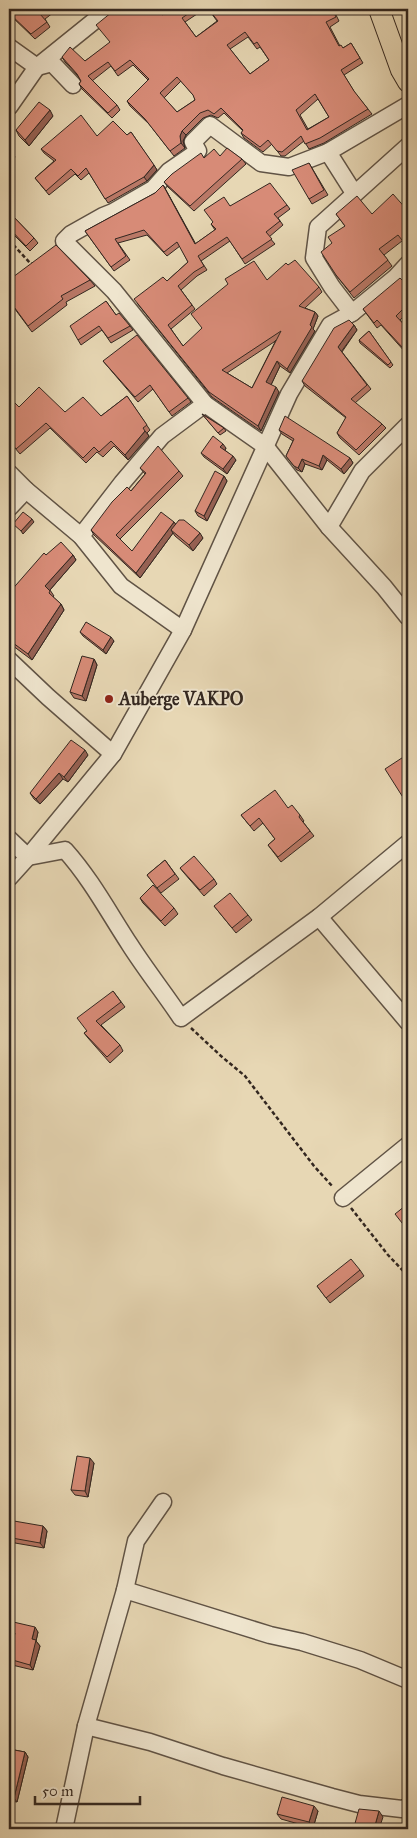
<svg xmlns="http://www.w3.org/2000/svg" width="417" height="1838" font-family="'IM FELL Great Primer',serif">
  <style>
    .lines { fill: none; stroke-linecap: round; stroke-linejoin: round }
    .minor-casing { stroke: #605345; stroke-width: 19 }
    .major-casing { stroke: #332720; stroke-width: 22 }
    .path { stroke: #332720; stroke-width: 2.5; stroke-dasharray: 4 2.5; stroke-linecap: butt }
    .minor { stroke: #efe5ce; stroke-width: 16 }
    .major { stroke: #e7d7b4; stroke-width: 20 }
    .wall { fill: #b97866; stroke: #332720; fill-rule: evenodd }
    .shaded-wall { fill: #966153; stroke: #332720 }
    .building { fill: #d78b77; stroke: #332720; fill-rule: evenodd }
    .poi-dot { fill: #8f2418; stroke: #efe5ce; stroke-width: 2 }
    .labels { text-anchor: middle; stroke-width: 4; stroke-linejoin: round; paint-order: stroke }
    .poi-label { font-size: 18px; font-weight: bold; fill: #332720; stroke: #efe5ce; text-anchor: start }
  </style>
  <rect width="100%" height="100%" fill="#e7d7b4"/>
  <filter id="stains"><feTurbulence type="fractalNoise" baseFrequency=".004" numOctaves="4"/><feColorMatrix values="0 0 0 0 .2 0 0 0 0 .09 0 0 0 0 .02 0 0 0 .5 -.17"/></filter>
  <radialGradient id="worn" r=".72"><stop offset=".6" stop-color="#630" stop-opacity="0"/><stop offset="1" stop-color="#630" stop-opacity=".3"/></radialGradient>
  <g class="lines">
    <defs>
      <g id="minor">
        <path d="M9 47 37 67 52 63 73 85"/>
        <path d="M408 105 328 152 289 167 261 163 210 125 193 142 198 151 169 171 153 189 113 212 103 216 71 234 64 241 114 291 205 404 265 446 329 527 384 587 408 617"/>
        <path d="M9 107 37 67 109 9"/>
        <path d="M328 152 354 193"/>
        <path d="M352 313 396 277 408 264"/>
        <path d="M9 473 26 490 81 536 121 586 183 630"/>
        <path d="M9 508 26 490"/>
        <path d="M329 527 362 471 408 425"/>
        <path d="M81 536 122 483 162 436 205 404"/>
        <path d="M9 660 48 697 113 754"/>
        <path d="M9 839 28 857 65 850C91 879 109 913 130 945 146 970 165 994 181 1018L319 917 408 843"/>
        <path d="M9 878 28 857 113 754 183 630 289 394 330 325 352 313 332 287 314 258 318 227 408 146"/>
        <path d="M319 917 408 1022"/>
        <path d="M343 1198 408 1145"/>
        <path d="M125 1590 270 1635 302 1642 360 1660 408 1680"/>
        <path d="M86 1726 150 1742 223 1766 332 1797 359 1804 402 1809 408 1807"/>
        <path d="M64 1829 86 1726 125 1590 136 1541 163 1502"/>
      </g>
      <path id="major" d="M379 9 401 70 408 82"/>
    </defs>
    <use href="#minor" class="minor-casing"/>
    <use href="#major" class="major-casing"/>
    <g class="path">
      <path d="M9 240 30 263 34 264"/>
      <path d="M191 1028 221 1056 245 1076 314 1166 333 1187"/>
      <path d="M351 1208 388 1255 408 1276"/>
    </g>
    <use href="#minor" class="minor"/>
    <use href="#major" class="major"/>
  </g>
  <g class="wall">
    <path d="M9 9H58L45 19 50 27 35 39 9 14Z"/>
    <path d="M159 9 162 14 171 9H202L203 10 185 22 196 37 217 21 209 10 333 9 339 21 330 27 340 46 343 48 351 43 363 63 344 75 355 93 372 114 324 143 309 149 304 141 285 156H281L272 144 263 152 244 138 241 133 243 131 224 113 218 118 211 115 203 118 186 135 183 141 185 148 174 156 149 124 130 106 127 101 148 80 133 65 118 76 111 66 92 81 117 105 120 110 112 118 82 89 79 84 81 81 78 76 65 62 62 57 85 61ZM248 37 257 49 260 47 269 60 250 74 230 49ZM181 81 194 96 195 100 177 112 164 98ZM318 99 329 117 308 129 300 115Z"/>
    <path d="M53 116 29 146 19 136 16 130Z"/>
    <path d="M131 132 157 170 147 181 108 203 89 173 81 180 75 174 49 195 35 178 54 161 44 153 41 149 97 136 127 135Z"/>
    <path d="M220 156 242 159 246 164 194 211 168 187 164 182 204 158Z"/>
    <path d="M309 163 328 195 312 204 309 199Z"/>
    <path d="M163 185 195 244 215 230 211 224 230 206 287 205 290 209 278 218 283 225 269 237 275 244 245 264 230 241 201 261 207 270 197 276 181 290 195 309 171 329 183 346 267 280 288 265 319 287 322 292 305 308 315 312 318 316 313 329 315 331 290 373 280 366 271 385 279 392 261 431 212 397 137 303 167 281 188 262 180 246 167 256 147 235 118 243 130 260 114 271 85 231 155 193ZM276 340 252 388 227 373 274 342Z"/>
    <path d="M408 211V243L406 246 402 241 384 255 392 266 354 298 336 275 332 243 345 226 336 214H372Z"/>
    <path d="M9 212 34 238 38 243 30 251 9 230Z"/>
    <path d="M90 280 95 286 66 302 67 305 32 332 9 301Z"/>
    <path d="M408 286V308L406 311 407 313 400 320 408 329V350L406 353 381 325 377 328 363 309Z"/>
    <path d="M106 301 116 315 130 326 133 330 111 343 102 330 81 345 78 340Z"/>
    <path d="M354 325 357 330 342 352 371 389 355 403 382 424 386 428 359 455 340 438 337 433 346 418 305 386 302 381Z"/>
    <path d="M369 331 393 365 390 368 360 343 359 340Z"/>
    <path d="M103 361 188 398 191 402 172 416 153 389 138 402Z"/>
    <path d="M127 396 150 430 147 433 149 436 128 460 114 446 103 457 97 452 86 463 50 428 20 454 9 441V397L19 407 101 416Z"/>
    <path d="M202 414 224 428 226 431 220 435Z"/>
    <path d="M279 430 350 458 353 463 344 474 327 460 322 470 305 464 302 472 297 470 286 456 293 441 282 434Z"/>
    <path d="M226 448 225 450 236 460 227 474 204 457 201 453Z"/>
    <path d="M140 468 179 471 183 476 120 539 132 551 174 522 176 525 203 538 193 551 175 536 173 533 140 578 94 535 91 530 131 491 145 474Z"/>
    <path d="M224 476 227 481 207 521 198 516 195 511Z"/>
    <path d="M46 555H73L76 560 50 590 54 596 53 597 61 604 64 610 32 660 9 643V593Z"/>
    <path d="M80 632 114 641 106 654 83 636Z"/>
    <path d="M94 659 97 665 86 701 74 698 70 692Z"/>
    <path d="M408 754V805L404 799Z"/>
    <path d="M88 755 68 782 63 779 40 804 34 799 30 793Z"/>
    <path d="M288 808 300 815 304 821 303 822 314 836 281 862 268 845 275 839 263 823 254 831 241 815Z"/>
    <path d="M165 860 179 879 161 893 147 875Z"/>
    <path d="M180 868 214 879 217 884 204 896 184 873Z"/>
    <path d="M140 898 174 908 178 914 165 926 143 903Z"/>
    <path d="M214 906 248 915 252 920 236 933Z"/>
    <path d="M113 991 125 1007 101 1025 120 1045 123 1051 110 1063 88 1038 84 1033 87 1031Z"/>
    <path d="M360 1270 364 1276 330 1303 317 1286Z"/>
    <path d="M94 1463 88 1497 75 1495 71 1490Z"/>
    <path d="M43 1526 47 1531 44 1548 15 1543 12 1538Z"/>
    <path d="M9 1621 38 1632 36 1641 40 1646 33 1670 12 1665 9 1660V1657L14 1638 9 1637Z"/>
    <path d="M9 1749 25 1752 28 1757 17 1802 9 1801Z"/>
    <path d="M318 1811 313 1828 281 1819 277 1814Z"/>
  </g>
  <g class="shaded-wall">
    <path d="M50 110 53 116 29 146 25 140Z"/>
    <path d="M182 131 186 135 183 141 185 148 181 143 180 136Z"/>
    <path d="M12 152 15 157 9 165V156Z"/>
    <path d="M154 165 157 170 147 181 144 177Z"/>
    <path d="M163 185 166 190 198 248 195 244Z"/>
    <path d="M315 312 318 316 313 329 315 331 290 373 287 369 310 325Z"/>
    <path d="M354 325 357 330 341 352 338 347Z"/>
    <path d="M277 361 280 366 270 387 266 382Z"/>
    <path d="M276 387 279 392 261 431 258 426Z"/>
    <path d="M145 431 149 436 128 460 125 455Z"/>
    <path d="M223 444 226 448 224 452 220 447Z"/>
    <path d="M323 455 327 460 322 470 319 466Z"/>
    <path d="M233 456 236 460 227 474 223 469Z"/>
    <path d="M350 458 353 463 344 474 341 469Z"/>
    <path d="M302 459 305 464 302 472 298 468Z"/>
    <path d="M224 476 227 481 207 521 204 516Z"/>
    <path d="M32 519 34 522 23 534 21 531Z"/>
    <path d="M174 522 178 527 171 530 173 533 140 578 136 573Z"/>
    <path d="M200 533 203 538 193 551 189 545Z"/>
    <path d="M73 555 76 560 49 591 45 586Z"/>
    <path d="M61 604 64 610 32 660 28 654Z"/>
    <path d="M111 637 114 641 106 654 103 650Z"/>
    <path d="M94 659 97 665 86 701 82 696Z"/>
    <path d="M85 750 88 755 68 782 64 777Z"/>
    <path d="M59 773 63 779 40 804 36 799Z"/>
    <path d="M90 1458 94 1463 88 1497 85 1491Z"/>
    <path d="M43 1526 47 1531 44 1548 40 1543Z"/>
    <path d="M35 1627 38 1632 36 1641 40 1646 33 1670 30 1665 32 1639Z"/>
    <path d="M25 1752 28 1757 17 1802 14 1798Z"/>
    <path d="M314 1806 318 1811 313 1828 309 1822Z"/>
    <path d="M379 1811 383 1817 379 1829H374Z"/>
  </g>
  <g class="building">
    <path d="M9 9H47L40 14 47 22 31 34 9 13Z"/>
    <path d="M114 9H159L162 15 171 9H195L182 18 196 37 218 21 209 10 210 9H332L336 17 326 22 339 46 341 45 343 48 351 43 360 58 341 70 354 91 368 109 320 138 305 144 301 136 282 152 277 151 268 140 260 147 241 133 243 130 221 108 214 114 208 110 200 113 182 131 180 136 181 143 170 151 145 119 127 101 149 79 130 60 115 71 108 62 88 76 117 105 108 113 79 84 81 81 77 74 62 57 70 47 85 61 110 42 96 25 112 12ZM245 32 254 44 257 42 269 60 250 74 227 45ZM177 77 193 95 195 100 177 112 160 93ZM315 94 329 117 307 130 296 110Z"/>
    <path d="M39 102 50 110 25 140 16 130Z"/>
    <path d="M81 115 97 136 113 121 127 135 131 132 154 165 144 177 105 199 86 168 78 176 71 169 46 191 35 178 56 160 41 149Z"/>
    <path d="M227 148 242 159 190 206 164 182 172 174 201 153 204 158 214 149 220 156Z"/>
    <path d="M9 150 12 152 9 156Z"/>
    <path d="M309 163 324 190 309 199 292 170Z"/>
    <path d="M408 177V186L404 182Z"/>
    <path d="M270 183 287 205 274 214 280 221 266 232 272 239 242 259 227 237 198 256 204 266 194 272 178 286 192 305 168 325 183 346 202 328 191 314 228 284 225 279 254 261 267 280 286 263 288 265 295 260 319 287 299 306 315 312 310 325 312 327 287 369 277 361 266 382 276 387 258 426 209 392 134 299 163 277 167 281 188 262 177 242 164 252 144 230 115 239 126 256 111 267 85 231 155 193 163 185 195 244 216 229 211 224 213 222 204 210 224 197 230 206ZM281 331 252 388 222 370Z"/>
    <path d="M393 194 408 211V234L402 240 398 235 379 249 388 260 350 292 336 275 321 252 332 243 328 237 345 226 336 214 357 196 372 214Z"/>
    <path d="M9 212 34 238 26 246 9 228Z"/>
    <path d="M56 245 90 280 61 296 63 299 28 326 9 300V280Z"/>
    <path d="M400 278 408 286V300L402 306 404 308 396 316 408 329V342L403 348 377 320 374 323 363 309Z"/>
    <path d="M106 301 116 315 119 313 130 326 108 338 99 326 78 340 70 326Z"/>
    <path d="M349 320 354 325 338 347 367 385 351 399 382 424 356 450 337 433 346 417 302 381 334 328Z"/>
    <path d="M369 331 391 362 388 365 359 340Z"/>
    <path d="M137 335 188 398 169 412 150 385 135 397 103 361Z"/>
    <path d="M39 387 65 412 83 397 101 416 127 396 147 425 143 428 145 431 125 455 111 441 99 452 94 447 83 458 46 423 16 449 9 440V397L19 407Z"/>
    <path d="M202 414 224 428 218 433Z"/>
    <path d="M285 416 350 458 341 469 323 455 319 466 302 459 298 468 294 466 286 456 294 439 279 430Z"/>
    <path d="M213 436 223 444 220 447 233 456 223 469 201 453Z"/>
    <path d="M158 446 179 471 116 535 132 551 161 512 174 522 136 573 91 530 112 502 127 487 131 491 146 473 140 468Z"/>
    <path d="M215 471 224 476 204 516 195 511Z"/>
    <path d="M23 512 32 519 21 531 13 524Z"/>
    <path d="M179 520H184L200 533 189 545 171 530Z"/>
    <path d="M61 542 73 555 45 586 50 591 49 593 61 604 28 654 9 640V593L44 553 46 555Z"/>
    <path d="M86 622 111 637 103 650 80 632Z"/>
    <path d="M82 656 94 659 82 696 70 692Z"/>
    <path d="M71 740 85 750 64 777 59 773 36 799 30 793Z"/>
    <path d="M408 754V796L404 799 385 769Z"/>
    <path d="M275 790 288 808 292 805 300 815 299 817 310 831 278 857 268 845 275 839 259 818 250 826 241 815Z"/>
    <path d="M194 856 214 879 200 890 180 868Z"/>
    <path d="M165 860 175 874 157 888 147 875Z"/>
    <path d="M153 885 174 908 161 921 140 898Z"/>
    <path d="M230 893 248 915 232 928 214 906Z"/>
    <path d="M113 991 121 1002 96 1021 120 1045 107 1057 84 1033 87 1031 77 1018Z"/>
    <path d="M408 1200V1226L406 1228 395 1214 405 1206 403 1204Z"/>
    <path d="M351 1259 360 1270 326 1298 317 1286Z"/>
    <path d="M77 1456 90 1458 85 1491 71 1490Z"/>
    <path d="M14 1521 43 1526 40 1543 12 1538Z"/>
    <path d="M9 1621 35 1627 32 1639 36 1640 30 1665 9 1659 15 1633 9 1632Z"/>
    <path d="M9 1749 25 1752 14 1798 9 1797Z"/>
    <path d="M282 1797 314 1806 309 1822 277 1814Z"/>
    <path d="M359 1809 379 1811 374 1829H363L354 1827Z"/>
  </g>
  <circle class="poi-dot" cx="109" cy="699" r="5"/>
  <g class="labels">
    <g class="poi-label">
      <text x="119" y="705">Auberge VAKPO</text>
    </g>
  </g>
  <rect width="417" height="1838" fill="none" stroke="#e7d7b4" stroke-width="30"/>
  <rect x="10" y="10" width="397" height="1818" fill="none" stroke="#332720" stroke-width="2.5"/>
  <rect x="15" y="15" width="387" height="1808" fill="none" stroke="#332720"/>
  <path d="M35 1796v8h105v-8" fill="none" stroke="#332720" stroke-width="2.5"/>
  <text x="42" y="1796" font-size="15" fill="#332720" stroke="#efe5ce" stroke-width="4" paint-order="stroke">50 m</text>
  <rect width="100%" height="100%" filter="url(#stains)"/>
  <rect width="100%" height="100%" fill="url(#worn)"/>
</svg>
